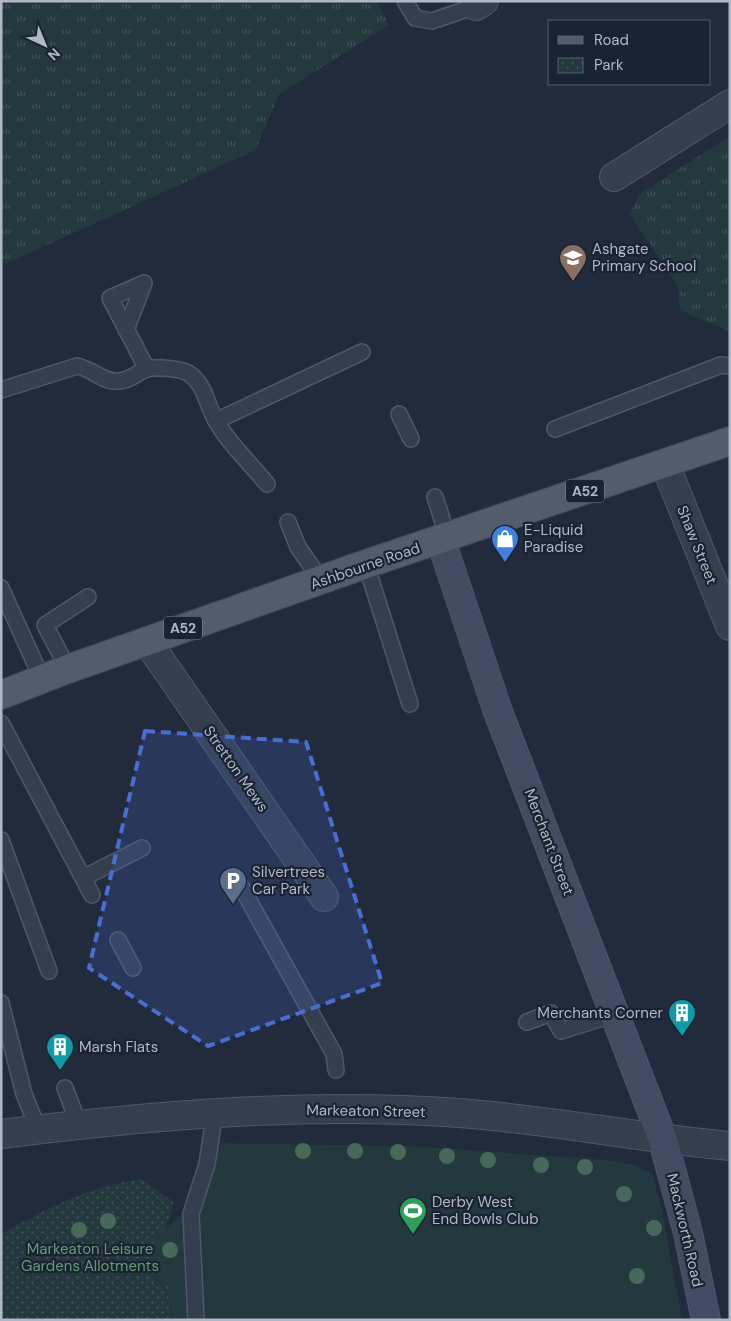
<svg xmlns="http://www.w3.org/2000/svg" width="731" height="1321" font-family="'DM Sans',sans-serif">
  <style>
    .grass { fill: url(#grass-tufts) }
    .park { fill: url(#park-dots) }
    .pitch { fill: #23393d }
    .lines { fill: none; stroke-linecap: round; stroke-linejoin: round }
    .lane-casing { stroke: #505867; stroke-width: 18 }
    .street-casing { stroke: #505867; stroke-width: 30 }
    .secondary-casing { stroke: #505867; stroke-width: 30 }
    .primary-casing { stroke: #3e4755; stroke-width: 30 }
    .lane { stroke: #353e4c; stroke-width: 15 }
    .street { stroke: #353e4c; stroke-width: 28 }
    .secondary { stroke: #424c60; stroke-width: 28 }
    .primary { stroke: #525c6d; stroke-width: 28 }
    .tree { fill: #46695b }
    .marked { fill: #496ed3; fill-opacity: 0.2; stroke: #496ed3; stroke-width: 4; stroke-dasharray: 10 6; stroke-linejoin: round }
    .labels { text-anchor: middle; stroke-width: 4.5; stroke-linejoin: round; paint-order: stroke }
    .shield { fill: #1a2331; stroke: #838b9b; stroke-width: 1 }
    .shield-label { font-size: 14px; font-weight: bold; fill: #b0b8c8 }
    .poi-label { font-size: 15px; fill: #b0b8c8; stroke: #1a2331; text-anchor: start }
    .street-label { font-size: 15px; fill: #b0b8c8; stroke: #1a2331 }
    .park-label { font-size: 15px; fill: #659b74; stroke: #1a2331 }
  </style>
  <defs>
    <pattern id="grass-tufts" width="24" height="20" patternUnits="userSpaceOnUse" patternTransform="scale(1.25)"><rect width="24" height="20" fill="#23393d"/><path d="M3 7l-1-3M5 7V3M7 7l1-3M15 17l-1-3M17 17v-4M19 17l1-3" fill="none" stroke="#405458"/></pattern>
    <pattern id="park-dots" width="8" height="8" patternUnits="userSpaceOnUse" patternTransform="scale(1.25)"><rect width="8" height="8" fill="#23393d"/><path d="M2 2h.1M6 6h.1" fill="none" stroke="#405458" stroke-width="1.8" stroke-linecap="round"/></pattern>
  </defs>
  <rect width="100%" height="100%" fill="#212b3c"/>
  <g class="grass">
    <path d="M1 1H377L389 25 279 94 256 150 1 266Z"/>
    <path d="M730 136V332L680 310 678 286 630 214 641 193Z"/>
  </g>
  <path class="park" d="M141 1179 174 1202 165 1231 153 1240 155 1286H168L172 1320H1V1234C46 1208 89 1187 141 1179Z"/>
  <path class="pitch" d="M212 1143 412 1146 606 1160 631 1164 652 1173 662 1210 682 1320H172L168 1286H155L153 1240 194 1204Z"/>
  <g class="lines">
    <defs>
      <g id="lane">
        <path d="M405 1 415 18 432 21 476 6"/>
        <path d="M126 330 144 283 110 298 147 369"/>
        <path d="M1 390 77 366C93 369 104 383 119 381 132 380 137 372 147 369 154 366 182 369 188 373 201 381 205 395 210 408 221 437 248 460 267 484"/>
        <path d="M399 414 411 439"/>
        <path d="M216 421 362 352"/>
        <path d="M555 429 721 365 730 366"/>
        <path d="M435 497 448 538"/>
        <path d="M288 522 298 547 321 580"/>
        <path d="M366 564 410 704"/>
        <path d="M1 588 42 679"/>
        <path d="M68 669 45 625 88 597"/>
        <path d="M1 723 83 878 142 848"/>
        <path d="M1 840 49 971"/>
        <path d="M83 878 92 895"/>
        <path d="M238 881 334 1054 336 1070"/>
        <path d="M118 940 133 968"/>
        <path d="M1 1003 24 1094 38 1129"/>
        <path d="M527 1022 551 1013 561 1031 615 1014"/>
        <path d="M65 1088 79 1125"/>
        <path d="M196 1320 191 1214 207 1164 215 1112"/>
      </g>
      <g id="street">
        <path d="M476 6 484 1"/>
        <path d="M614 177 730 104"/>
        <path d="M665 464 730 626"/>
        <path d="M147 641 324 897"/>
        <path d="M1 1134C153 1115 307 1102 460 1113 551 1120 640 1138 730 1146"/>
      </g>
      <path id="secondary" d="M441 541 497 709 663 1140 688 1233 706 1320"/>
      <path id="primary" d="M1 695 68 669 366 564 730 441"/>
    </defs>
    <use href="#lane" class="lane-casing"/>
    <use href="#street" class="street-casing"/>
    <use href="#secondary" class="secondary-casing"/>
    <use href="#primary" class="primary-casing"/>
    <use href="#lane" class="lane"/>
    <use href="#street" class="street"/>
    <use href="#secondary" class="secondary"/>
    <use href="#primary" class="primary"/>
  </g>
  <g class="tree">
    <circle cx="303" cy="1151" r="8"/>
    <circle cx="355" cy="1151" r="8"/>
    <circle cx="398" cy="1152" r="8"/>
    <circle cx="447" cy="1156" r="8"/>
    <circle cx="488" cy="1160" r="8"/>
    <circle cx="541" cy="1165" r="8"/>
    <circle cx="585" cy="1167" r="8"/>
    <circle cx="624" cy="1194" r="8"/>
    <circle cx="108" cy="1221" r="8"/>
    <circle cx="654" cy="1228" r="8"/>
    <circle cx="79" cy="1230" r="8"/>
    <circle cx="170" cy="1250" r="8"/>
    <circle cx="637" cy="1276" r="8"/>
  </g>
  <path class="marked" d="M145 731 306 742 382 983 208 1046 89 968Z"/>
  <defs>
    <symbol id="school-pin" viewBox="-11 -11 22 30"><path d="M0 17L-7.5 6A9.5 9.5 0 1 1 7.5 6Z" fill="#8d6e63" stroke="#1a2331"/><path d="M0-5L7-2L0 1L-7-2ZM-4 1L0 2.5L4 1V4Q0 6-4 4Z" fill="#fff"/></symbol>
    <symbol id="shop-pin" viewBox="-11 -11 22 30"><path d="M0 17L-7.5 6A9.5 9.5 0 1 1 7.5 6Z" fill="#3f7fe0" stroke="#1a2331"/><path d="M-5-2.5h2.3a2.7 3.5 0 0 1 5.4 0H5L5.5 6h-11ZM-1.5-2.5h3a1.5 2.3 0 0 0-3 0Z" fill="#fff"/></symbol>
    <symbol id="parking-pin" viewBox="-11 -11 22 30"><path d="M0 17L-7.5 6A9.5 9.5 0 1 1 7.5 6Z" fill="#5c6f8a" stroke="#1a2331"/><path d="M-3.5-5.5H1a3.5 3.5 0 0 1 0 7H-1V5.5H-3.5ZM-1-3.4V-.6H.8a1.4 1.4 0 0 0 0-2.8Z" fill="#fff"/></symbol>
    <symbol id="building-pin" viewBox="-11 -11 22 30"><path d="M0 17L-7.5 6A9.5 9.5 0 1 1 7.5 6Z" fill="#0f9aa8" stroke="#1a2331"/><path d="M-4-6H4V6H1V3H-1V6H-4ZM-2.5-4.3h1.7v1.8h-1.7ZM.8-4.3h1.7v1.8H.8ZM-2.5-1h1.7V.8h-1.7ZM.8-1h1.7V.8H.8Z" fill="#fff"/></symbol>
    <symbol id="stadium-pin" viewBox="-11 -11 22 30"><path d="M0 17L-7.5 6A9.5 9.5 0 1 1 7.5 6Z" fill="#2e9e5b" stroke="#1a2331"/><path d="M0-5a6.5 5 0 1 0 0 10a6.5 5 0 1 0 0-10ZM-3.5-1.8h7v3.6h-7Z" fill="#fff"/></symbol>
  </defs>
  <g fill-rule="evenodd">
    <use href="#school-pin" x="557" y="242" width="32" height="43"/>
    <use href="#shop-pin" x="489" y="523" width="32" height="43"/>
    <use href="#parking-pin" x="217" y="865" width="32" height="43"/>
    <use href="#building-pin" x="666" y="997" width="32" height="43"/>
    <use href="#building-pin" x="44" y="1031" width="32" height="43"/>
    <use href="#stadium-pin" x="397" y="1195" width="32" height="43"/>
  </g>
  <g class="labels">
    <g class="shield">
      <rect x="566" y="479.5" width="38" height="23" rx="4"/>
      <rect x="164" y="616.5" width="38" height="23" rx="4"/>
    </g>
    <g class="shield-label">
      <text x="585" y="496">A52</text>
      <text x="183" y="633">A52</text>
    </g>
    <g class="poi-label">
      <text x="592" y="254">Ashgate<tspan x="592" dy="17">Primary School</tspan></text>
      <text x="524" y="535">E-Liquid<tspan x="524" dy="17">Paradise</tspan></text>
      <text x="252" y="877">Silvertrees<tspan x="252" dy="17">Car Park</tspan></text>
      <text x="663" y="1018" text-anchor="end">Merchants Corner</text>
      <text x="79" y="1052">Marsh Flats</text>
      <text x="432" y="1207">Derby West<tspan x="432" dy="17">End Bowls Club</tspan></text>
    </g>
    <g class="street-label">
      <text transform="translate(697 545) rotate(68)" y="5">Shaw Street</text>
      <text transform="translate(365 566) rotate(-19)" y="5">Ashbourne Road</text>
      <text transform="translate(236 769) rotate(55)" y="5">Stretton Mews</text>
      <text transform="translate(549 842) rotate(69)" y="5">Merchant Street</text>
      <text transform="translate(366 1111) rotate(1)" y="5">Markeaton Street</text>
      <text transform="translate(685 1230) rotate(77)" y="5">Mackworth Road</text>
    </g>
    <g class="park-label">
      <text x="90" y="1254">Markeaton Leisure<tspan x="90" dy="17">Gardens Allotments</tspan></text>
    </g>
  </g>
  <rect width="731" height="1321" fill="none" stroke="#b0b8c8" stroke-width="5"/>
  <rect x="548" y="20" width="162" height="65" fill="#1a2331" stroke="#565f6d"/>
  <rect x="558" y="36" width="25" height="8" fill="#525c6d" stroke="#565f6d"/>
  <text x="594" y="45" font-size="15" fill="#b0b8c8">Road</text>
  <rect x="558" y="58" width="25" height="15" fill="url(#park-dots)" stroke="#565f6d"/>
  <text x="594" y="70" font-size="15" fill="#b0b8c8">Park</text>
  <g transform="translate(45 45) rotate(136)" stroke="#1a2331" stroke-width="4" paint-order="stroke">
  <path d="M0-4L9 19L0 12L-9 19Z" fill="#b0b8c8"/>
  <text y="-8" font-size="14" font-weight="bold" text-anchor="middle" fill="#b0b8c8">N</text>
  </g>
</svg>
